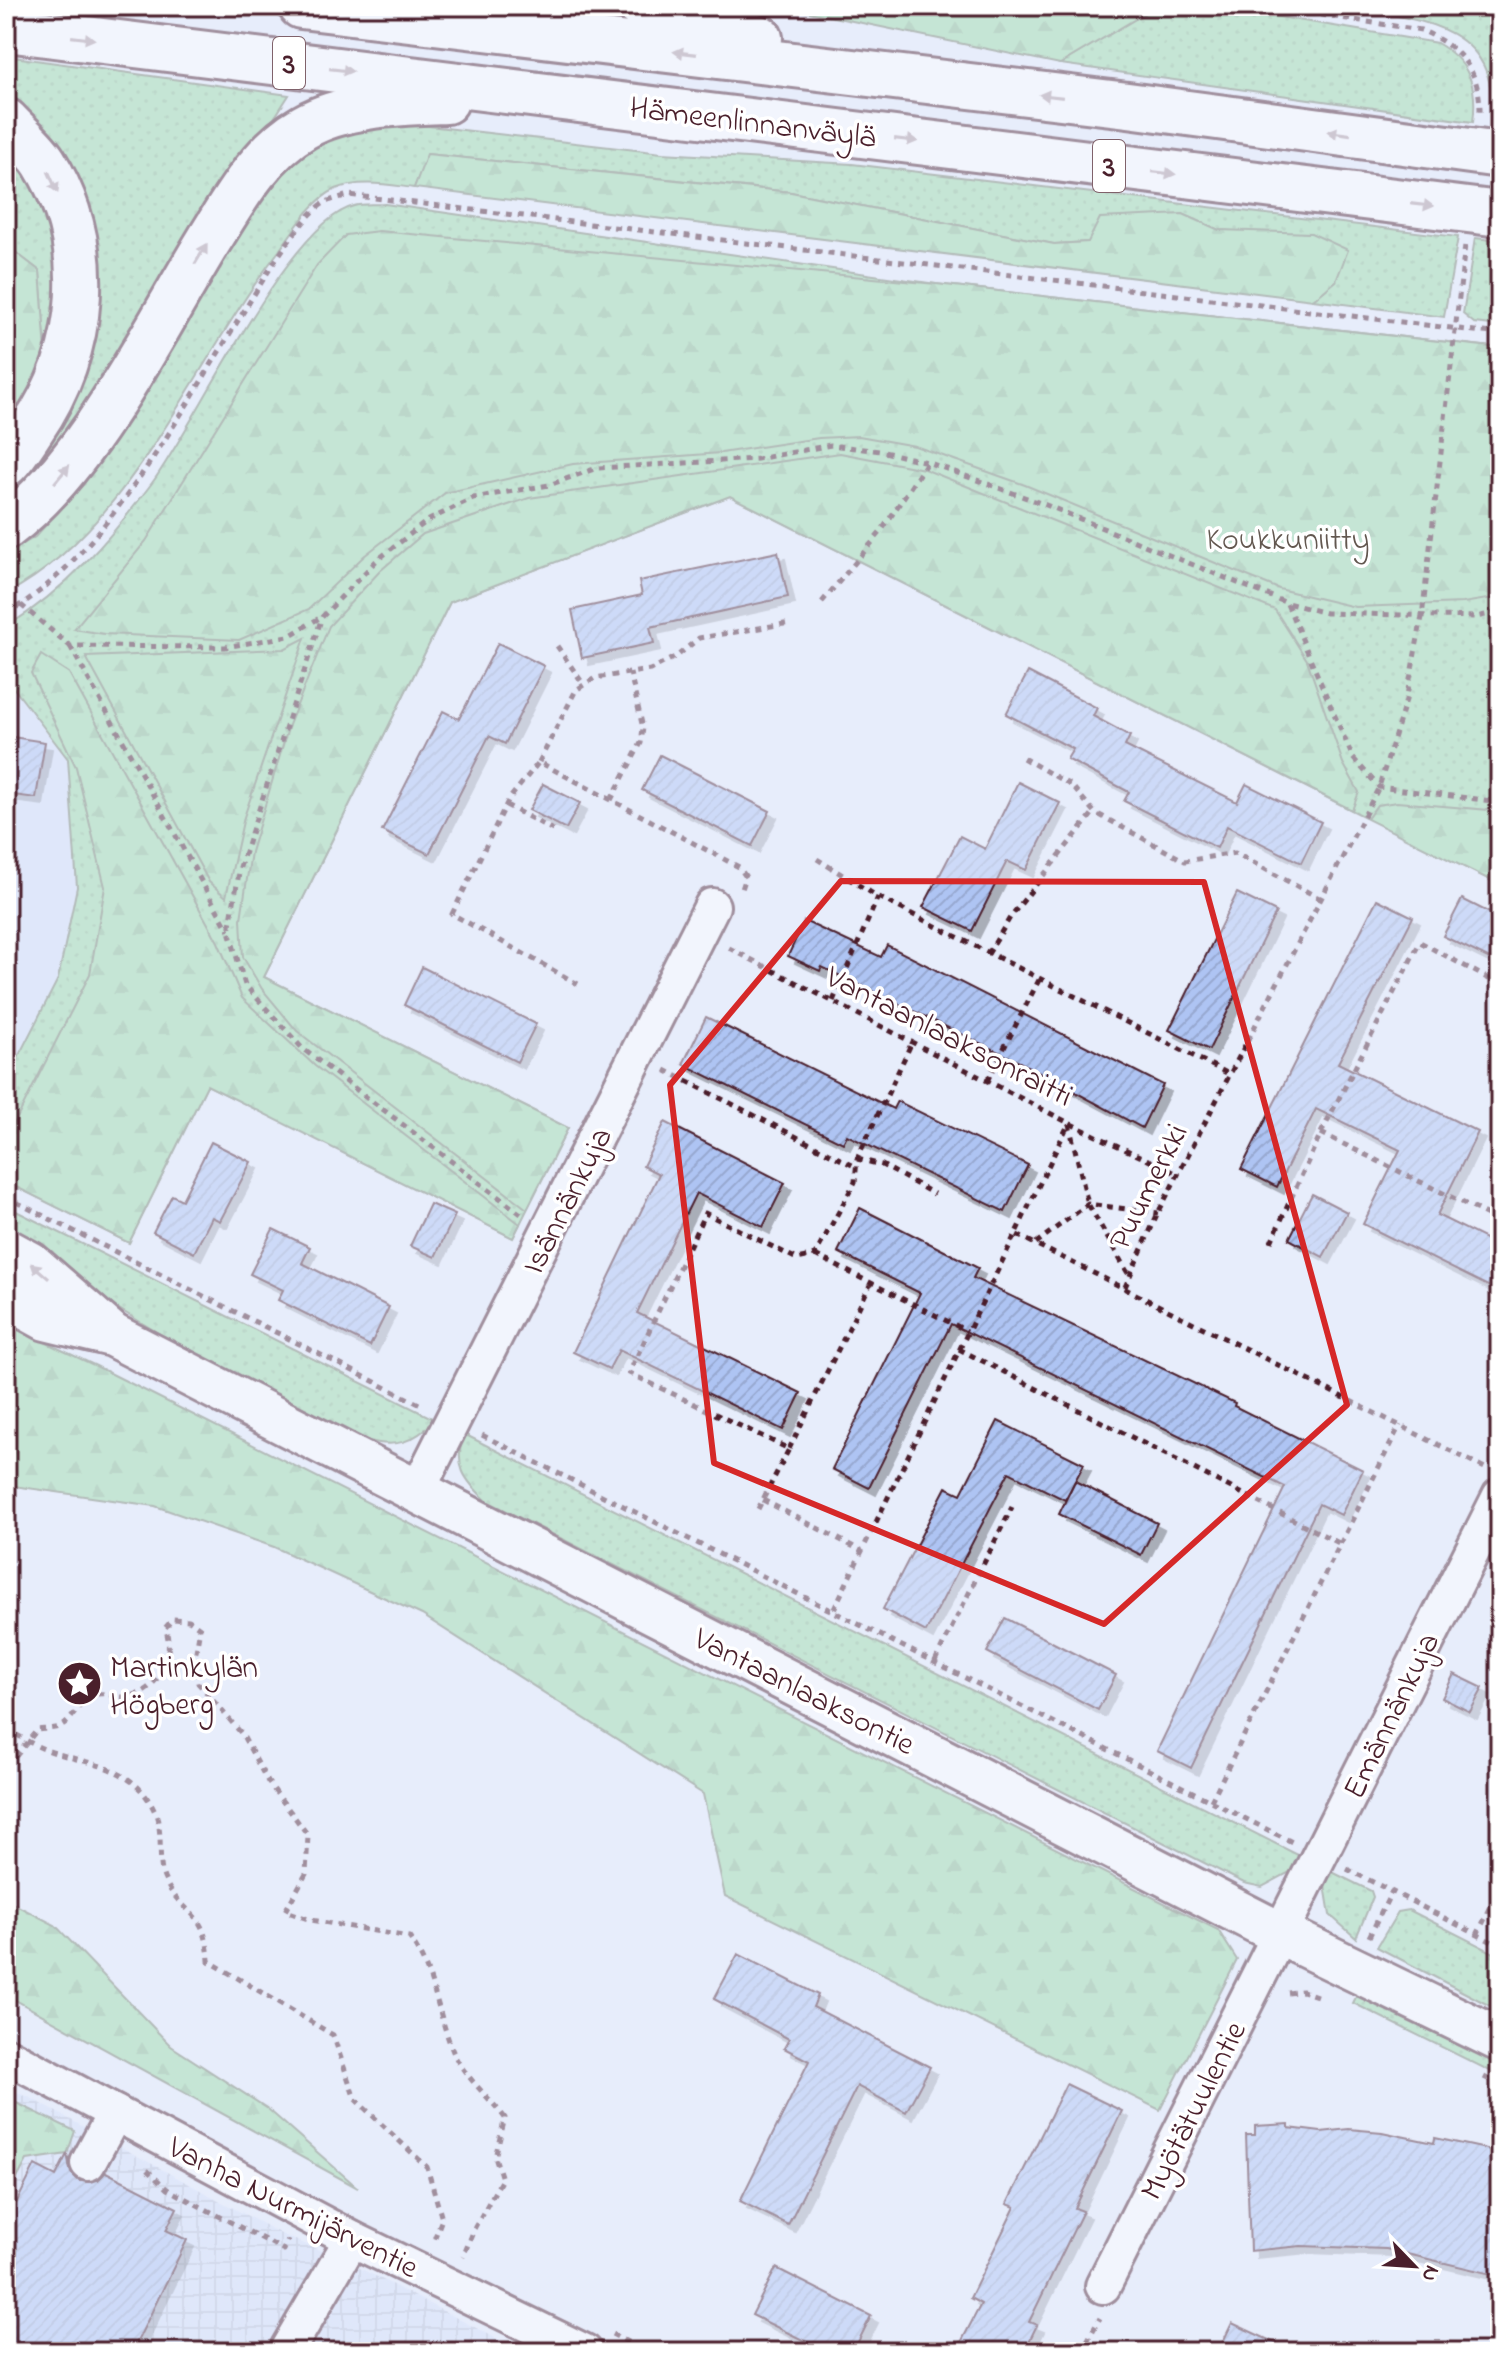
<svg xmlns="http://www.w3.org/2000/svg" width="1506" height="2358" font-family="'Indie Flower',sans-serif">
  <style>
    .built { fill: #d6e1f9 }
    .industrial { fill: url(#industrial-grid) }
    .grass { fill: url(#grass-dots); stroke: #737e68; stroke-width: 2 }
    .forest { fill: url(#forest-firs); stroke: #737e68; stroke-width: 2 }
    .building { fill: url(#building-hatch); stroke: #4a1f2b; stroke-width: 2; filter: url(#shadow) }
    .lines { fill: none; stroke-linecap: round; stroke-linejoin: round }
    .minor-casing { stroke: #4a1f2b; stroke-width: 40 }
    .major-casing { stroke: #4a1f2b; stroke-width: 48 }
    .highway-casing { stroke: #4a1f2b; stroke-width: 50 }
    .path { stroke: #4a1f2b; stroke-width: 5; stroke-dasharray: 6 6; stroke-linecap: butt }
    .minor { stroke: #fff; stroke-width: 34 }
    .major { stroke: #fff; stroke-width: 42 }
    .highway { stroke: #fff; stroke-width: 44 }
    .oneway { fill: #ae9aa0 }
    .marked { fill: none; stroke: #d62828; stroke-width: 6; stroke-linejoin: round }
    .labels { text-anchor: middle; stroke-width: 7; stroke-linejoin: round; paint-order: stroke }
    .shield { fill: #fff; stroke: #80626b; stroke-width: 2 }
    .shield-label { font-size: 30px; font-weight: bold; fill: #4a1f2b }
    .street-label { font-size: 32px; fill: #4a1f2b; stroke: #fff }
    .park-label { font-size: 32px; fill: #635850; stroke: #fff }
    .poi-label { font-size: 32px; fill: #4a1f2b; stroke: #fff; text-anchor: start }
  </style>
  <defs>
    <pattern id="industrial-grid" width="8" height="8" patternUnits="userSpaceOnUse" patternTransform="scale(2)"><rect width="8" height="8" fill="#d6e1f9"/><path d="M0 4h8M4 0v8" fill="none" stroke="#b9c1d6"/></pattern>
    <pattern id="grass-dots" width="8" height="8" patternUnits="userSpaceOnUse" patternTransform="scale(2)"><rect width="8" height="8" fill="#9cdca6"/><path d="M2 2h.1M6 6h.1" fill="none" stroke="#88bc8f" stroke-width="1.8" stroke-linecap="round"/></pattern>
    <pattern id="forest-firs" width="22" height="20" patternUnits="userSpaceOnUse" patternTransform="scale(2)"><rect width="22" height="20" fill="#9cdca6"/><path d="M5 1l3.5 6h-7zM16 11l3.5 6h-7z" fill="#88bc8f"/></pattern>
    <pattern id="building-hatch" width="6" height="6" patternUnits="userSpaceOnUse" patternTransform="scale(2)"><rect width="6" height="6" fill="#aec4f3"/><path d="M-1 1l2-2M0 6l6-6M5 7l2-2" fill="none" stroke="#97a8d0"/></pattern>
    <filter id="shadow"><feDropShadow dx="7" dy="7" stdDeviation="0" flood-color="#0004"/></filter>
  </defs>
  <rect width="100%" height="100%" fill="#e7edfb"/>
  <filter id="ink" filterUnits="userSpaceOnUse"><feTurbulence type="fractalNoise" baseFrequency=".0125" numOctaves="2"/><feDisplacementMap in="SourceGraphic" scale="16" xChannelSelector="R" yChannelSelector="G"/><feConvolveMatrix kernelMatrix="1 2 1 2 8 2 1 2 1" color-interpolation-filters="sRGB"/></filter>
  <g filter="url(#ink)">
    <path class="built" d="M6 678 68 759 77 886H105L6 1140Z"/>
    <path class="industrial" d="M6 2090 27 2096 281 2234 350 2263 523 2352H6Z"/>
    <g class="grass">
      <path d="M1157 6H1213L1437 43C1469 61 1478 86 1473 122L1060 64Z"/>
      <path d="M1323 6H1500V125L1490 124C1506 15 1399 17 1323 6Z"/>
      <path d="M6 56 289 95 101 388 6 513V485L66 413 49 142 6 90Z"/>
      <path d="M394 122 662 153 852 164 1458 237 1444 317 1313 300 1336 281 1245 232 1219 230 1183 214 1088 242 1054 244 791 192 428 154 414 188C389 185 360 179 336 189 312 200 294 230 279 251 195 359 131 529 6 594V554L35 537 83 485 274 180C319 139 336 135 394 122Z"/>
      <path d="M6 148 36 187 55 246 61 306 47 366 40 271 6 245Z"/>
      <path d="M385 204 936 284 1500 348V885L730 496 450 602 264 977 568 1128 513 1238 207 1085 129 1243 6 1182V1064L13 1067 58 979 77 887 68 759 6 678V627C66 590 111 538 152 483 195 425 290 221 354 206 363 203 375 205 385 204Z"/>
      <path d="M1475 238 1500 241V289L1495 294 1500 305V326L1474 323 1463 314Z"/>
      <path d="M6 1206 436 1420C413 1442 397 1449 365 1440L173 1342 6 1240Z"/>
      <path d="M464 1434 1304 1858 1290 1872 1262 1887 1244 1883 487 1501C464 1480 453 1465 464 1434Z"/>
      <path d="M1330 1871 1371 1891 1373 1897 1356 1938 1330 1915 1325 1885Z"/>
      <path d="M1409 1910 1500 1956V2011L1377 1947 1398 1912Z"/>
      <path d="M1358 1993 1500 2063V2076L1353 2003Z"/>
    </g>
    <g class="forest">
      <path d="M780 6H1157L1060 64Z"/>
      <path d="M427 154 791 192 1054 244 1088 242 1100 218 1183 214 1219 230 1311 233 1348 250 1336 281 1313 300 414 188Z"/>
      <path d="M379 231 936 284 1500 348V597L1463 603 1355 607 1279 589 1025 485 915 446 859 436 819 438 721 453 573 464 445 493 364 556 309 609 239 640 104 634 74 629 146 541 317 265 346 235Z"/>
      <path d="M6 245 40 271 47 366 6 438Z"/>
      <path d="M840 453 924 469 1275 610 1307 660 1343 763 1359 792 1352 810 730 496 450 602 264 977 568 1128 527 1209 297 1031 262 989 243 957 241 919 251 852 289 725 329 626 380 571 423 534 529 498Z"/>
      <path d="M305 638 244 817 226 897 209 882 86 657 284 649Z"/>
      <path d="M41 655 69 673 218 942 242 998 315 1066 520 1224 513 1238 207 1085 129 1243 6 1182V1140L90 974 105 887 76 767 31 673Z"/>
      <path d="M1397 802 1500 811V885L1367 819 1377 805Z"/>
      <path d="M6 1324 96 1366 1218 1930 1237 1960 1160 2110 725 1896 703 1794 422 1615 274 1547 155 1506 6 1485Z"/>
      <path d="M6 1900 55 1925 171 2046 268 2109 358 2188 6 1995Z"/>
      <path d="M6 2098 75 2131 67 2154 27 2160 6 2199Z"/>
    </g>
    <g class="building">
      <path d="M778 552 788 597 650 627 654 643 582 658 572 610 642 595 639 581Z"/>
      <path d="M498 643 544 666 505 744 489 736 429 854 382 831 443 711 459 719Z"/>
      <path d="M1028 672 1097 708 1093 716 1130 736 1125 746 1237 802 1246 784 1321 822 1301 863 1227 826 1217 848 1124 801 1129 792 1067 759 1073 749 1006 714Z"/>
      <path d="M6 736 45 742 36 798 6 794Z"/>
      <path d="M660 755 770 811 752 846 642 790Z"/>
      <path d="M1018 782 1060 803 1026 870 1007 861 972 931 923 907 960 836 985 849Z"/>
      <path d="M543 784 580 803 566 829 529 810Z"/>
      <path d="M1237 893 1276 912 1209 1050 1169 1030Z"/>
      <path d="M1377 899 1413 917 1338 1063 1478 1132 1437 1215 1500 1246V1292L1363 1224 1400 1150 1316 1109 1277 1187 1241 1169Z"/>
      <path d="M1462 899 1500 918V964L1443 936Z"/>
      <path d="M804 921 881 957 887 945 1163 1085 1142 1128 1021 1063 822 967 820 971 788 956Z"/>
      <path d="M422 967 536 1024 517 1062 404 1005Z"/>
      <path d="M706 1017 893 1109 897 1101 1028 1165 1005 1212 847 1135 843 1143 683 1064Z"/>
      <path d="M665 1122 785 1183 763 1227 696 1193 637 1313 801 1393 783 1430 619 1350 609 1369 573 1352 659 1174 643 1166Z"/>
      <path d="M211 1142 251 1162 220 1221 212 1217 194 1253 153 1232 172 1195 182 1200Z"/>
      <path d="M1312 1194 1347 1212 1323 1257 1289 1239Z"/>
      <path d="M430 1204 455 1215 435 1257 410 1246Z"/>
      <path d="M860 1208 978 1268 973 1278 1235 1403 1234 1406 1363 1470 1341 1515 1319 1504 1191 1768 1157 1751 1285 1487 951 1324 869 1488 832 1469 920 1293 838 1252Z"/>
      <path d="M273 1229 310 1247 302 1263 389 1307 370 1346 278 1300 283 1290 250 1274Z"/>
      <path d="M998 1421 1084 1464 1065 1500 1009 1472 926 1632 883 1609 946 1487 961 1494Z"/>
      <path d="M1075 1481 1157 1523 1141 1555 1059 1514Z"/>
      <path d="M1005 1618 1116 1675 1098 1710 987 1652Z"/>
      <path d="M1454 1674 1483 1688 1470 1712 1442 1698Z"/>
      <path d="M738 1954 818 1995 813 2007 930 2067 906 2112 857 2086 788 2225 740 2201 809 2061 784 2048 789 2039 714 1999Z"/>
      <path d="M1066 2084 1122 2111 1075 2208 1083 2211 1029 2322 1037 2325 1024 2352H956L981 2304 970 2298 1015 2207 1007 2204Z"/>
      <path d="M1289 2124V2128L1321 2132 1349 2129 1382 2132 1434 2143 1435 2138 1500 2152V2276L1386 2249 1301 2246 1250 2251 1246 2135H1255V2126Z"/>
      <path d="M67 2154 71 2173 79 2181 98 2180 106 2172 177 2208 166 2230 187 2240 132 2352H6V2224L35 2165 56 2176Z"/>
      <path d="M776 2268 871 2316 853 2352H827L752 2315Z"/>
      <path d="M1232 2323 1295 2352H1218Z"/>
    </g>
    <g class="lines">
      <defs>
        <g id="minor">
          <path d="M417 1491 712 906"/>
          <path d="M6 2055 352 2239 585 2352"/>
          <path d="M88 2163 115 2113"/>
          <path d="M1103 2286 1500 1496"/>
          <path d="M286 2352 352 2239"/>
        </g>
        <g id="major">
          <path d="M6 1250 30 1263 108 1331"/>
          <path d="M6 1297 46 1319 112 1335 1283 1935 1500 2040"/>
        </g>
        <g id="highway">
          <path d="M301 6 1128 105 1500 155"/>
          <path d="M640 6 760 38"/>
          <path d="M6 29 1500 214"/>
          <path d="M6 121C18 134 34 147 44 162 96 245 86 351 32 429 24 441 16 454 6 464"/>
          <path d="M6 527C88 466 153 332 208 242 233 202 261 151 304 127 344 104 400 103 446 101"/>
        </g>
      </defs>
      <use href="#minor" class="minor-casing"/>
      <use href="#major" class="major-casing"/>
      <use href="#highway" class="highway-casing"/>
      <g class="path">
        <path d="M1261 6 1421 30C1461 48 1481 71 1480 115"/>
        <path d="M822 602 880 533 927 462"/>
        <path d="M1287 604 1353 758 1379 787 1500 802"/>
        <path d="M21 605 70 646 225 647 289 636 321 617"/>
        <path d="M6 613C98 567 185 406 239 319 256 292 299 216 326 202 333 199 342 197 349 195L1500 334"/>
        <path d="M70 646 229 931"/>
        <path d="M557 646 584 685"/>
        <path d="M1023 758 1072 786 1094 812 1185 861 1235 853 1321 899"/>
        <path d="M539 762 576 690 595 678 650 670 677 656 699 638 790 623"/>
        <path d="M611 800 641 743 643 728 630 673"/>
        <path d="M506 805 553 830"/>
        <path d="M817 859 878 897 1231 1075"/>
        <path d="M729 948 1069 1123 1180 1175"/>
        <path d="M988 954 1011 916 1094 812"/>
        <path d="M578 984 452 914 509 799 539 762 739 867 746 877 741 892"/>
        <path d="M833 1001 878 897"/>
        <path d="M665 1070 856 1167"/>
        <path d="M987 1081 1039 980"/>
        <path d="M1069 1124 1088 1204 1129 1275"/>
        <path d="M1321 1133 1420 942 1500 985"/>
        <path d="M857 1159 882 1165 934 1194"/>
        <path d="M6 1197 423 1406"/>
        <path d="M521 1214 303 1049 245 985 229 931 240 867 322 617 376 561 427 521 473 498 549 485 597 468 757 459 831 445 880 451 927 462 1046 505 1287 603 1326 613 1476 617 1500 612"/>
        <path d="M1488 1215 1500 1193"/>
        <path d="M1017 1235 1485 1468"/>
        <path d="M1271 1242 1321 1133 1500 1221"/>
        <path d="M1036 1243 1088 1204 1158 1213"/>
        <path d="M815 1255 967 1331"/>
        <path d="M1125 1287 1158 1213 1379 787 1406 700 1422 617 1465 245"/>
        <path d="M959 1349 1341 1544"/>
        <path d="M482 1435 1292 1842"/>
        <path d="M789 1449 870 1285"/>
        <path d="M763 1500 862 1551"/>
        <path d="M758 1509 789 1449 629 1373 705 1213 797 1259 815 1255 855 1182 857 1159 912 1042"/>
        <path d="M834 1609 1069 1123"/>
        <path d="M935 1661 1012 1507"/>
        <path d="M6 1729C18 1735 31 1744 44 1749 88 1766 133 1763 155 1812 164 1833 157 1860 164 1878 181 1917 206 1906 209 1961L333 2035 355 2099 427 2167 442 2219 433 2242"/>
        <path d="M6 1761H12L37 1730C44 1729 56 1729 62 1726 74 1719 79 1701 93 1695 105 1691 112 1697 123 1697 156 1696 177 1656 165 1628L173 1619 189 1620 200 1628 194 1663 198 1683 242 1734 268 1782 308 1835 306 1874 285 1911 311 1920 409 1937C435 1973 437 2013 454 2054 464 2076 490 2098 505 2118L495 2157 502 2179 475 2227 463 2257"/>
        <path d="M1211 1801 1400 1425"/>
        <path d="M1347 1869 1500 1946"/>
        <path d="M1477 1935 1500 1888"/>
        <path d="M1369 1937 1392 1891"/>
        <path d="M1288 1993 1302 1991 1317 1996"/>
        <path d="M1484 2077 1500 2085"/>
        <path d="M147 2170 167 2189 284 2250 288 2240"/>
        <path d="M612 2334 647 2352"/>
        <path d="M1081 2352 1100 2318"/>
      </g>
      <use href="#minor" class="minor"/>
      <use href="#major" class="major"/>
      <use href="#highway" class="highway"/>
    </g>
    <defs><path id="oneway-solid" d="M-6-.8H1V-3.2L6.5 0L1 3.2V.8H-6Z" transform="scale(2)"/></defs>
    <g class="oneway">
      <use href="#oneway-solid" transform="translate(83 38) rotate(7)"/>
      <use href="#oneway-solid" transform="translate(685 53) rotate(-173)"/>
      <use href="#oneway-solid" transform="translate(341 70) rotate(7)"/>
      <use href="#oneway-solid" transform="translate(1051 96) rotate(-173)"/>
      <use href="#oneway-solid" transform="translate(1339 133) rotate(-172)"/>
      <use href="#oneway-solid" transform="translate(906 140) rotate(7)"/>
      <use href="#oneway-solid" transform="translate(1164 173) rotate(7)"/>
      <use href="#oneway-solid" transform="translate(53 182) rotate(66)"/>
      <use href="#oneway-solid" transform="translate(1422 205) rotate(7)"/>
      <use href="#oneway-solid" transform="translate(201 254) rotate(-59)"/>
      <use href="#oneway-solid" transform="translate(62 474) rotate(-50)"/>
      <use href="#oneway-solid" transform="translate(40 1271) rotate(-139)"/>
    </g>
  </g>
  <path d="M0 0H1506V2358H0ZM841 881 1204 882 1347 1405 1104 1624 714 1463 670 1085Z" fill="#e7edfb" fill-opacity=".55" fill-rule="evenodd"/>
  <path class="marked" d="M841 881 1204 882 1347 1405 1104 1624 714 1463 670 1085Z"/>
  <defs>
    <symbol id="sight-disc" viewBox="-11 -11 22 22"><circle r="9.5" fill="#4a1f2b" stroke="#fff"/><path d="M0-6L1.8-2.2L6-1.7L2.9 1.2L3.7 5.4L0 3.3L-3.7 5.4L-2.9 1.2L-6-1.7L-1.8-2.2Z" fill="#fff"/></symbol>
  </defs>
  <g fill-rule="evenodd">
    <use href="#sight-disc" x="54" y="1658" width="51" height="51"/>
  </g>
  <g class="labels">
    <g class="shield">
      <rect x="273" y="37" width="32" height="52" rx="6"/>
      <rect x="1093" y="140" width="32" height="52" rx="6"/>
    </g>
    <g class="shield-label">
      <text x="289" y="73">3</text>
      <text x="1109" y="176">3</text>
    </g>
    <g class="street-label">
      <text transform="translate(753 121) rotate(7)" y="11">Hämeenlinnanväylä</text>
      <text transform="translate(950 1035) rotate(27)" y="11">Vantaanlaaksonraitti</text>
      <text transform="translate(1147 1186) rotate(-63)" y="11">Puumerkki</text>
      <text transform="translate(566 1200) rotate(-63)" y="11">Isännänkuja</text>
      <text transform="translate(805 1690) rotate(27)" y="11">Vantaanlaaksontie</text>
      <text transform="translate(1390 1715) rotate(-64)" y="11">Emännänkuja</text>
      <text transform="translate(1192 2110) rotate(-63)" y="11">Myötätuulentie</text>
      <text transform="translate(294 2206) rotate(27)" y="11">Vanha Nurmijärventie</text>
    </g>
    <g class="park-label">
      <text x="1288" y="549">Koukkuniitty</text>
    </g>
    <g class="poi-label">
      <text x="110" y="1677">Martinkylän<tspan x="110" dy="37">Högberg</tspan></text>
    </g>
  </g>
  <rect width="1506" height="2358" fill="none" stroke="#fff" stroke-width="32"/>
  <rect x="16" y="16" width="1474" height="2326" fill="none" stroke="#4a1f2b" stroke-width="3" filter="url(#ink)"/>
  <g transform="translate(1414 2266) rotate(115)" stroke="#ffffff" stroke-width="6" paint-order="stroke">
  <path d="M0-6L14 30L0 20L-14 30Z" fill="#4a1f2b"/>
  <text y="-12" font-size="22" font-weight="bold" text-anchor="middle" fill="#4a1f2b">N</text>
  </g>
</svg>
